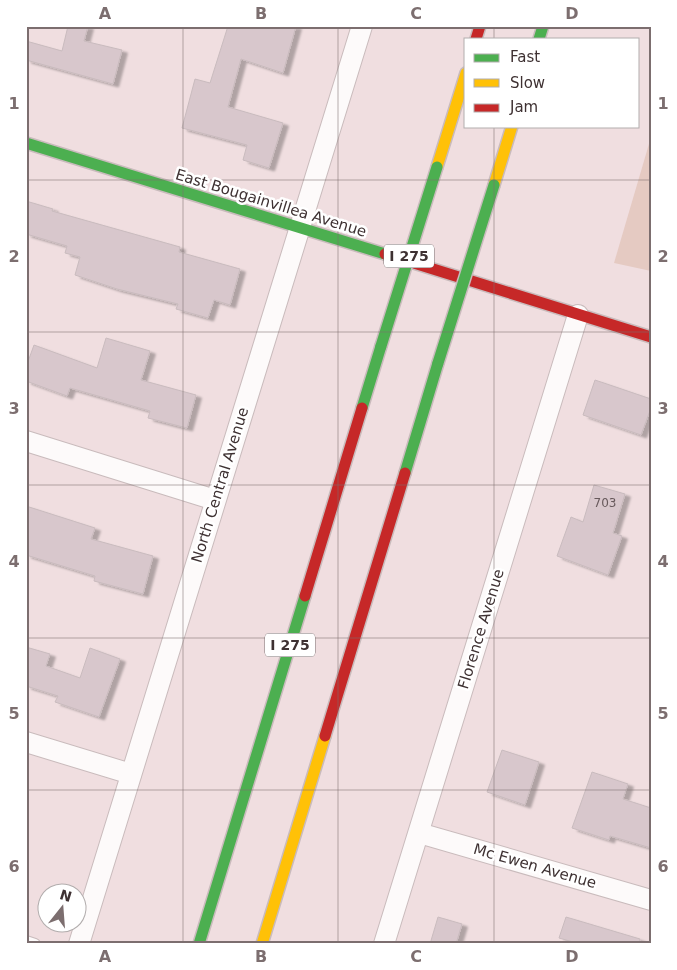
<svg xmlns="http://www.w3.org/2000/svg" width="677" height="970" font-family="'DejaVu Sans',sans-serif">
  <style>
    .green { fill: #e5cac2 }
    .building { fill: #d8c7cc; stroke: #c9bbbe; filter: url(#shadow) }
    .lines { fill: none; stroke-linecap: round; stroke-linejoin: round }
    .lane-casing { stroke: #c9bbbc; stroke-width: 12 }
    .street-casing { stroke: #c9bbbc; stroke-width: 22 }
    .fast-casing { stroke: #c9bbbc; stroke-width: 14 }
    .slow-casing { stroke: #c9bbbc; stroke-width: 14 }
    .jam-casing { stroke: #c9bbbc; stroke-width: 14 }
    .lane { stroke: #fdfafa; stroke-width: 10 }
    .street { stroke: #fdfafa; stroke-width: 20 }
    .fast { stroke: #4caf50; stroke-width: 11 }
    .slow { stroke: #ffc107; stroke-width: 11 }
    .jam { stroke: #c62828; stroke-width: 11 }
    .fast-bridge-casing { stroke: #c9bbbc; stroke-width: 14; stroke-linecap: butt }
    .fast-bridge { stroke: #4caf50; stroke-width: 11 }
    .grid { fill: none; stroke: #7c6e6f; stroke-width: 1; stroke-opacity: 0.55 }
    .labels { text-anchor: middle; stroke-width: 5; stroke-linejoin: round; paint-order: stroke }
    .number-label { font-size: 12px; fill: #67595b }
    .shield { fill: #fff; stroke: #786f70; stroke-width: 1 }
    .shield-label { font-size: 14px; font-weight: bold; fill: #3e3132 }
    .street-label { font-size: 15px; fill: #3e3132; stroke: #fff }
    .neatline { fill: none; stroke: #7c6e6f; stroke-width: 2 }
    .grid-label { font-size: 16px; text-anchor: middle; font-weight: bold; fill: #7c6e6f }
  </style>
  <defs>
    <filter id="shadow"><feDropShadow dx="5.5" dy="3" stdDeviation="1" flood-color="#0004"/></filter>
  </defs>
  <rect width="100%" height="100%" fill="#f0dee0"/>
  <path class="green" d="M651 137V271L614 263Z"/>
  <g class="building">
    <path d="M68 26H88L84 41 122 50 113 84 26 60V41L62 51Z"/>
    <path d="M228 26H296L283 73 241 59 228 107 283 123 269 168 243 160 247 145 182 128 195 79 210 83Z"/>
    <path d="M26 201 53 209 52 211 180 247 179 252 240 269 230 305 214 300 208 318 176 309 178 304 117 289 75 275 80 257 65 253 67 246 26 234Z"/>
    <path d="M106 338 150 351 141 380 196 395 187 428 148 418 150 411 70 388 67 396 26 381V367L34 345 97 368Z"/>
    <path d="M595 380 651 399V408L641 435 583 415Z"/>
    <path d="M594 485 625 494 613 533 622 536 608 575 557 556 571 517 583 522Z"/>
    <path d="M26 506 95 528 91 539 153 556 143 594 94 581 95 576 26 555Z"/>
    <path d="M26 647 50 654 46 666 80 678 90 648 120 659 99 717 55 702 58 696 26 686Z"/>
    <path d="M502 750 539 762 525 805 487 792Z"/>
    <path d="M592 772 628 784 623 799 651 808V848L610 836 609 840 572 828Z"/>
    <path d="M438 917 462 924 456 944H430Z"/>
    <path d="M566 917 640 939 639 944H580L559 938Z"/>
  </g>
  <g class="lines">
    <defs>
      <path id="lane" d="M26 941 35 944"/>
      <g id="street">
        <path d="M26 441 215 500"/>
        <path d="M26 742 131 774"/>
        <path d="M419 833 651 900"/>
        <path d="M79 944 362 26"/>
        <path d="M384 944 578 315"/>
      </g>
      <g id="fast">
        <path d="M539 39 543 26"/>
        <path d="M26 143 385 254"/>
        <path d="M362 408 381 346"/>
        <path d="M405 473 438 363"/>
        <path d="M199 944 305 596"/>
      </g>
      <g id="slow">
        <path d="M437 167 466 73"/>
        <path d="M494 185 512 126"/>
        <path d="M262 944 325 736"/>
      </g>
      <g id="jam">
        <path d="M476 39 480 26"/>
        <path d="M385 254 651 337"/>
        <path d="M305 596 362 408"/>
        <path d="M325 736 405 473"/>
      </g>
    </defs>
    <use href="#lane" class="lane-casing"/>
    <use href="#street" class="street-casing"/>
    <use href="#fast" class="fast-casing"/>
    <use href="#slow" class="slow-casing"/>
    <use href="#jam" class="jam-casing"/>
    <use href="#lane" class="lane"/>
    <use href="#street" class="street"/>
    <use href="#fast" class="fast"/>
    <use href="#slow" class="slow"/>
    <use href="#jam" class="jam"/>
    <defs>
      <g id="fast-bridge">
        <path d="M381 346 437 167"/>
        <path d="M438 363 494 185"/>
      </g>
    </defs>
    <use href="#fast-bridge" class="fast-bridge-casing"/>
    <use href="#fast-bridge" class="fast-bridge"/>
  </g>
  <path class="grid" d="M183 26V944M338 26V944M494 26V39M494 126V944M26 180H651M26 332H651M26 485H651M26 638H651M26 790H651"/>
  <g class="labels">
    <g class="number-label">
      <text x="605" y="507">703</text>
    </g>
    <g class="shield">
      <rect x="384" y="244.5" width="50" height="23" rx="4"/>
      <rect x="265" y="633.5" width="50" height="23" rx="4"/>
    </g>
    <g class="shield-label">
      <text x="409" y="261">I 275</text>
      <text x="290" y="650">I 275</text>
    </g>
    <g class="street-label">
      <text transform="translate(271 203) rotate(17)" y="5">East Bougainvillea Avenue</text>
      <text transform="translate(220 485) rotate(-73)" y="5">North Central Avenue</text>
      <text transform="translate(481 629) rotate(-73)" y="5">Florence Avenue</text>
      <text transform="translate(535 866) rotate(16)" y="5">Mc Ewen Avenue</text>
    </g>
  </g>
  <rect width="677" height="970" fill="none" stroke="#ffffff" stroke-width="55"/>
  <rect x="464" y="38" width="175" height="90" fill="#ffffff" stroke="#b2adad"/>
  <rect x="474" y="54" width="25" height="8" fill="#4caf50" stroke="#b2adad"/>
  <text x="510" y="62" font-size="15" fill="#3e3132">Fast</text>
  <rect x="474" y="79" width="25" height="8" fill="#ffc107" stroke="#b2adad"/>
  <text x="510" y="88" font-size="15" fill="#3e3132">Slow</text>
  <rect x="474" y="104" width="25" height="8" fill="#c62828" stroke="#b2adad"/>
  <text x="510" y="112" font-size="15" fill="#3e3132">Jam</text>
  <g transform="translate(62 908) rotate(17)"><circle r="24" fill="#ffffff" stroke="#b2adad"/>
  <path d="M0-4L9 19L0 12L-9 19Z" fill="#7c6e6f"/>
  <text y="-8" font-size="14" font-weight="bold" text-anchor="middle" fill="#3e3132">N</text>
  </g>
  <rect x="28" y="28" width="622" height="914" class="neatline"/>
  <g class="grid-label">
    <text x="105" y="19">A</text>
    <text x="261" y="19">B</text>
    <text x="416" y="19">C</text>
    <text x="572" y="19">D</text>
    <text x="14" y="109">1</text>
    <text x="663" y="109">1</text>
    <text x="14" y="262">2</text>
    <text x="663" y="262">2</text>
    <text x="14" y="414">3</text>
    <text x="663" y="414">3</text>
    <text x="14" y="567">4</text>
    <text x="663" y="567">4</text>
    <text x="14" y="719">5</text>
    <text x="663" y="719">5</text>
    <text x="14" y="872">6</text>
    <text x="663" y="872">6</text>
    <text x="105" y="962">A</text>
    <text x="261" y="962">B</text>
    <text x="416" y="962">C</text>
    <text x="572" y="962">D</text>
  </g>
</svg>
